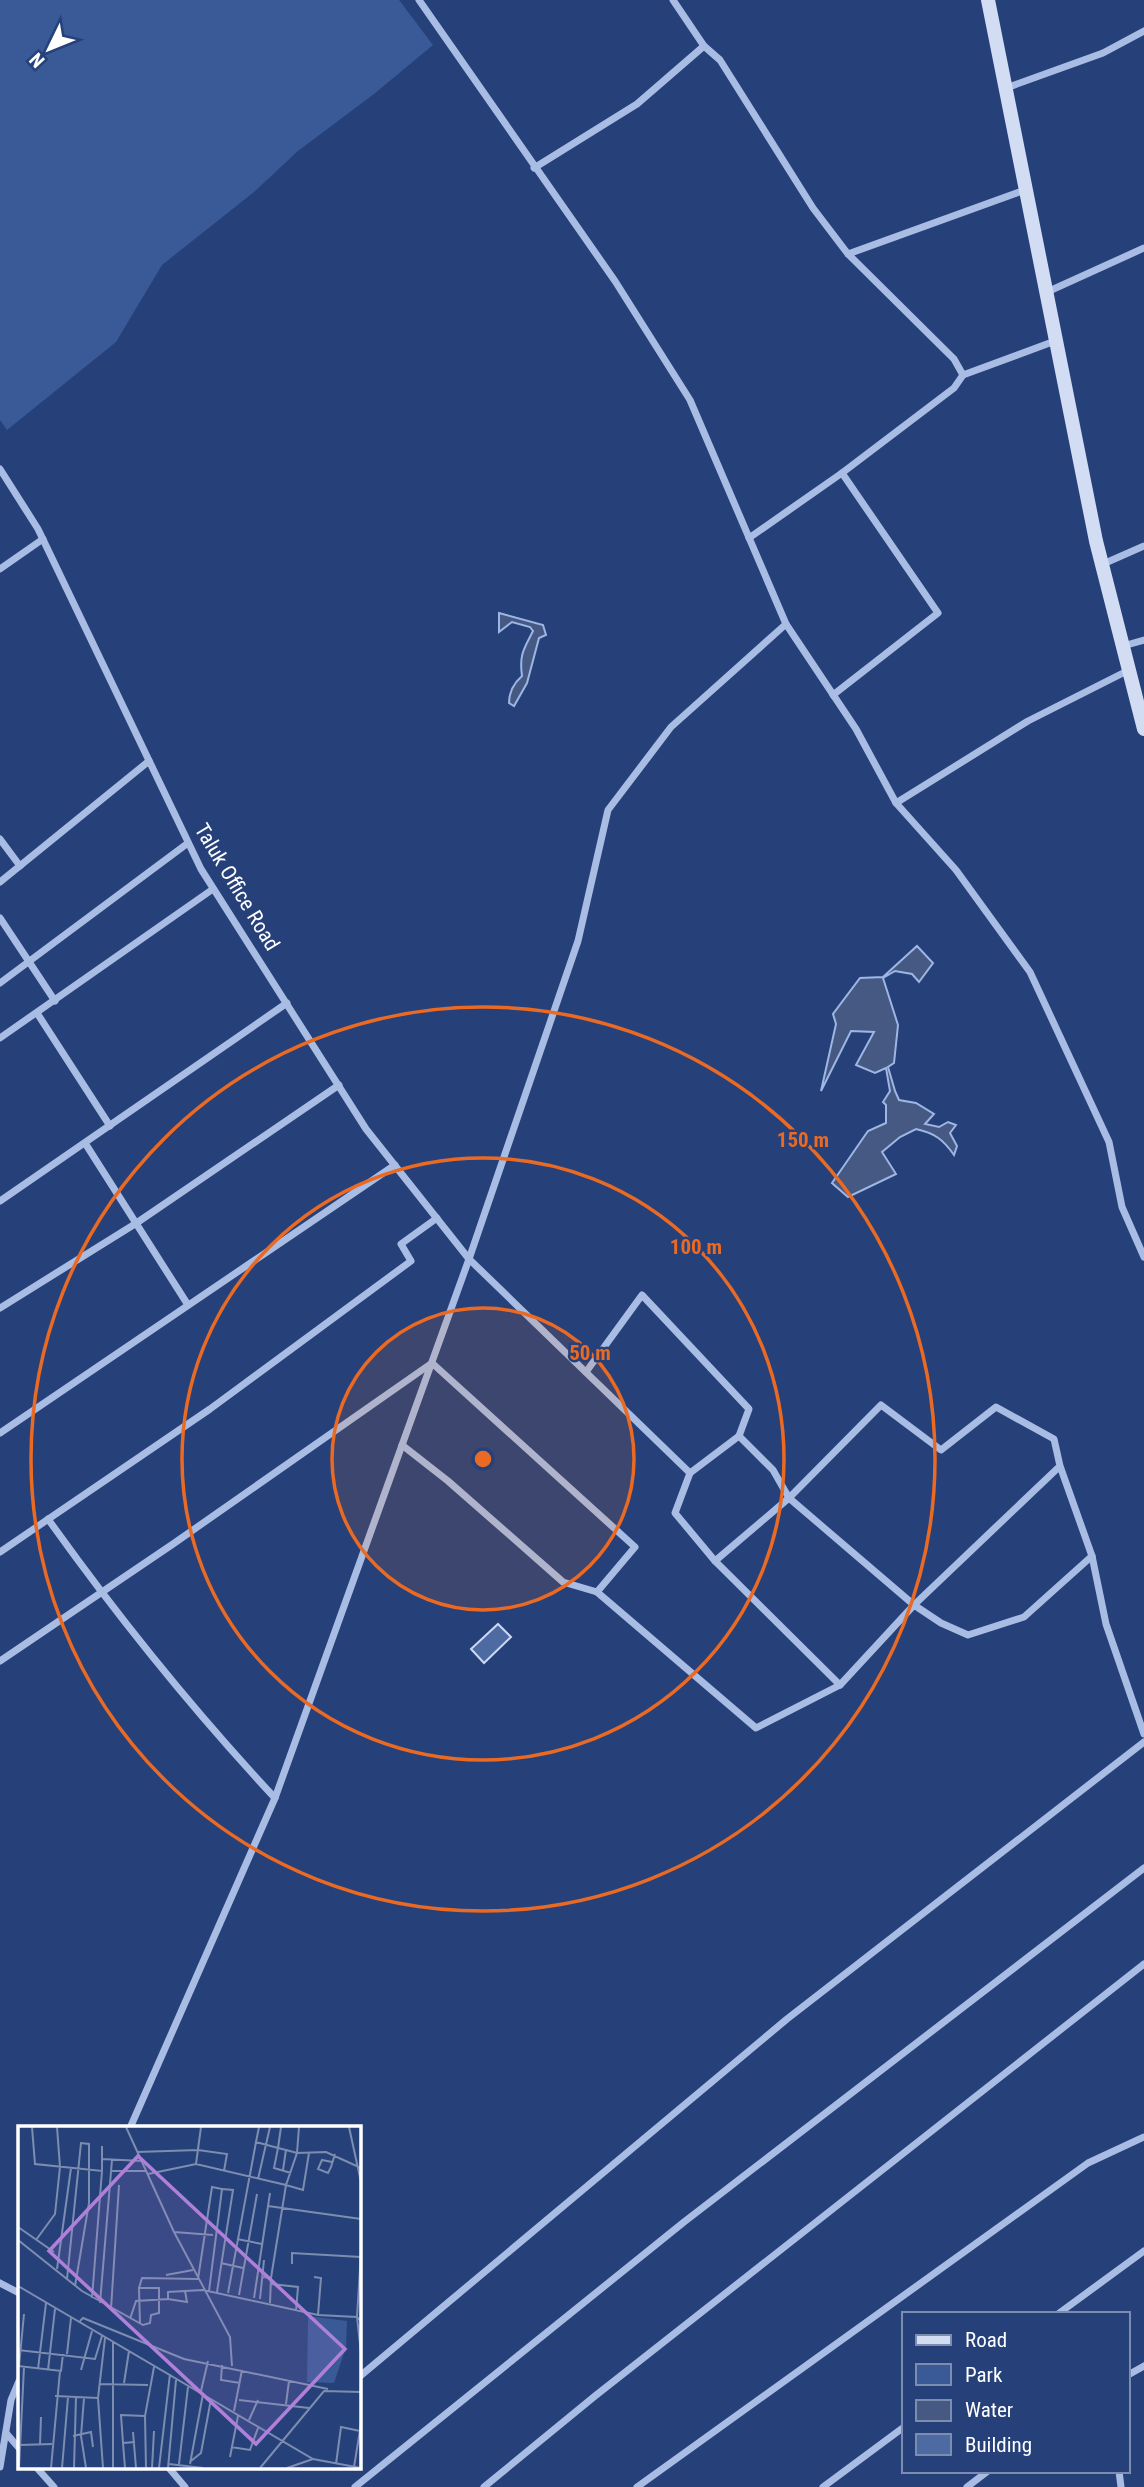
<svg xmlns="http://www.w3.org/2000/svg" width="1144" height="2487" font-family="'Roboto Condensed',sans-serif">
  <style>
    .green { fill: #3a5997 }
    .water { fill: #455983; stroke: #9eb6e4; stroke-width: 2 }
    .building { fill: #4e6aa3; stroke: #cbd9f3; stroke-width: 2 }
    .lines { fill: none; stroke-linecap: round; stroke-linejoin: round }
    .minor { stroke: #a9bde4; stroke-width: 7 }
    .secondary { stroke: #d2ddf4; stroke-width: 14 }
    .ring { fill: none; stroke: #ea6a24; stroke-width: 3.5 }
    .labels { text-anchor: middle; stroke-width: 5; stroke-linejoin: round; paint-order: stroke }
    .street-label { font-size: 21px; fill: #fff; stroke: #26417a }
    .inset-road { fill: none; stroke: #7d8daf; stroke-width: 2 }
    .view { fill: #b080d9; fill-opacity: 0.15; stroke: #b080d9; stroke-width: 3.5 }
    .inset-edge { fill: none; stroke: #fff; stroke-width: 3.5 }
    .centre { fill: #ea6a24; stroke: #26417a; stroke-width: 3.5 }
    .ring-label { font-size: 21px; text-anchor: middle; font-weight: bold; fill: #ea6a24; stroke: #26417a; stroke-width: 5; stroke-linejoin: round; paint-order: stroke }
  </style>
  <rect width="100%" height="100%" fill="#26417a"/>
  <path class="green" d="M0 0H399L433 45 374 94 298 151 254 192 162 265 116 342 7 430 0 420Z"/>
  <g class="water">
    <path d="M499 613 543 625 546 635 539 638 527 683 514 706 509 703C509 692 514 683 522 676 519 654 524 649 533 631L530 627 512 622 499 632Z"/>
    <path d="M917 946 933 963 919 982 912 974 895 971 883 978 898 1025 894 1063 888 1067 895 1091 899 1100 916 1103 934 1114 925 1124 939 1127 948 1122 956 1125 950 1133 957 1146 954 1155C943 1139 934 1133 916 1129L900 1137 882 1152 896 1174 848 1197 832 1183 868 1131 886 1123V1105L883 1102 890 1091 886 1068 875 1073 856 1065 874 1032 851 1031 821 1091 836 1024 833 1014 860 978 883 977Z"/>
  </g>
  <path class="building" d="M498 1624 511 1637 484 1663 471 1649Z"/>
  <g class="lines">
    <g class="minor">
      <path d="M419 0 615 281 690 400 786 624 856 729 896 803 956 870 1030 972 1109 1142 1122 1207 1144 1257"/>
      <path d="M673 0 704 46 720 60 813 208 848 254 954 359 963 375"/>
      <path d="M1006 88 1103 53 1144 31"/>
      <path d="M534 168 637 104 704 46"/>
      <path d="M848 254 1025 190"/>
      <path d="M1047 292 1144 248"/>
      <path d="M0 469 38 529 201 869 366 1129 469 1259 690 1473 739 1436 773 1470 789 1498 914 1605 941 1623 968 1635 1024 1617 1092 1556"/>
      <path d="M749 538 842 473 954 388 963 375 1055 341"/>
      <path d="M1103 564 1144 546"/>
      <path d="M0 569 43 539"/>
      <path d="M1123 646 1144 640"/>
      <path d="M833 695 938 613 842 473"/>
      <path d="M896 803 1028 721 1129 670"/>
      <path d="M0 839 20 866"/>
      <path d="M0 882 149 761"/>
      <path d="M0 918 55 1001"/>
      <path d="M0 983 188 843"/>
      <path d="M37 1013 110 1126"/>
      <path d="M0 1038 213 889"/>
      <path d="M85 1143 188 1305"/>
      <path d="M0 1201 287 1003"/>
      <path d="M0 1308 135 1224 339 1085"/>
      <path d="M586 1372 642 1295 749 1409 739 1436"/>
      <path d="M0 1433 395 1165"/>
      <path d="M402 1445 448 1481 563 1582 597 1592"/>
      <path d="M1060 1466 914 1605 840 1685 715 1561 789 1498 881 1405 941 1450 996 1407 1054 1439 1060 1466 1092 1556 1106 1624 1144 1734"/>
      <path d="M690 1473 675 1513 715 1561"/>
      <path d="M48 1519C118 1617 193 1710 275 1798"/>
      <path d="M0 1552 210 1409 411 1261 401 1244 437 1218"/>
      <path d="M0 1661 173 1544 432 1363 635 1547 597 1592 756 1728 840 1685"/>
      <path d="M130 2128 275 1798 469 1259 578 941 608 810 671 727 786 624"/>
      <path d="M0 2283 19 2293"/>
      <path d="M1058 2314 1144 2251"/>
      <path d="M1128 2375 1144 2366"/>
      <path d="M359 2377 787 2019 1144 1742"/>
      <path d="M6 2433 19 2448"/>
      <path d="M0 2467 11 2400 19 2381"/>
      <path d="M37 2468 54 2487"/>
      <path d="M169 2468 185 2487"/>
      <path d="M1119 2471 1121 2487"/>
      <path d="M355 2487 684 2222 1144 1868"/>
      <path d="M484 2487 595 2396 1144 1964"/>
      <path d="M637 2487 1088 2163 1144 2137"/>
      <path d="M823 2487 904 2427"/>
      <path d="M967 2487 988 2471"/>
    </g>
    <path class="secondary" d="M988 0 1096 541 1144 729"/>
  </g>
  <circle cx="483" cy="1459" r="151" fill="#ea6a24" fill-opacity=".12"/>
  <g class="ring">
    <circle cx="483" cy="1459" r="151"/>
    <circle cx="483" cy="1459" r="301"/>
    <circle cx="483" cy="1459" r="452"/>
  </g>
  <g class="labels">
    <g class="street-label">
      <text transform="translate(237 887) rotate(59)" y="7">Taluk Office Road</text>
    </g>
  </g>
  <g transform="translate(18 2126)">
    <rect width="343" height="343" fill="#26417a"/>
    <path d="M290 190 329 195 328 221 316 257 289 256Z" fill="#3a5997"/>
    <path class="inset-road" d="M14 1 17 38 84 45V20M108 1 156 106 212 211 214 240M241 1 238 16 260 22 256 42 273 47M263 1 260 22 268 24 265 44M331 1 343 56M268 24 279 27 281 1M119 26 180 24 209 28 206 45M84 33 124 35M314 36 304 34 300 43 310 47 313 41 317 28M178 38 183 1M94 45H129M130 48 178 38 268 59 279 27 308 26 343 42M240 53 252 1M250 80 343 93M0 101 36 126M156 106 195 109M219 113 244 118M0 114 64 165 125 199 132 197 133 189 141 187V162H121L122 198M18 114 37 88 42 41 39 1M343 127 339 191 343 227M203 137 225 142M274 138V127L343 131M39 143 53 42M148 149 175 144M245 151 253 152 252 177M296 151 303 152 300 189M253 152 268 59 285 64 291 27M49 153 63 17 71 18V77L57 160M253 158 280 161 278 185M0 160 295 333 343 342M121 162 124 152 180 153 194 61 204 63 191 165M199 166 215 64 204 63M210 167 238 16M221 169 239 68M74 172 84 45M236 172 252 67M150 173 169 176 167 165M242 173 246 134M82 177 94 34M93 183 101 59M112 193 118 175 150 173V166L185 164 300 189 339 191 343 195M62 195 65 192 166 233 310 263M0 224 77 233 84 210M49 228 53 192M204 239 203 254 222 257M0 240 43 245 45 228M1 240 6 188M20 243 28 177M30 244 37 183M63 244 74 205M106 257 111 225M82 258 130 259M183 265 190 235M37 270 80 272M66 272 63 310 68 342M221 274 291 282M268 278 271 255M216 285 224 244M231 294 240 274M115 306 118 342M55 310 73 306 75 321M105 317 103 289 127 290M22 318 23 291M2 319 34 318M213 321 232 324 240 302M212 331 220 290M173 335 183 327 193 273M151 338 185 342M161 338 170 261M172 338 185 268M318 338 323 301 342 305M336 341 343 298M1 342 6 241M33 342 42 245M44 342 50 271M56 342 58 271M85 342 80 272 87 212M95 342V216M107 342 105 317 117 316M128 342 127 290 136 241M134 342 136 305M141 342 152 248M150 342 158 254M242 342 306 265 343 266M269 342 295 333"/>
    <path class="view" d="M120 30 327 223 238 318 31 125Z"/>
    <rect width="343" height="343" class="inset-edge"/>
  </g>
  <circle cx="483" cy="1459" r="10" class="centre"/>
  <g class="ring-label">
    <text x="803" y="1147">150 m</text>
    <text x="696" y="1254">100 m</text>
    <text x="590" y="1360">50 m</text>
  </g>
  <rect x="902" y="2312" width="228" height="161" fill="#26417a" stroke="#7d8daf" stroke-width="2"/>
  <rect x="916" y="2335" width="35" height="10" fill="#d2ddf4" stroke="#7d8daf" stroke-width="2"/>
  <text x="965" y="2347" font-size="21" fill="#ffffff">Road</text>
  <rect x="916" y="2364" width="35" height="21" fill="#3a5997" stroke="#7d8daf" stroke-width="2"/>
  <text x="965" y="2382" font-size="21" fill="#ffffff">Park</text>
  <rect x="916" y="2400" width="35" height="21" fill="#455983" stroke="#7d8daf" stroke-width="2"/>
  <text x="965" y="2417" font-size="21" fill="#ffffff">Water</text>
  <rect x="916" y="2434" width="35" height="21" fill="#4e6aa3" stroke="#7d8daf" stroke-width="2"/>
  <text x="965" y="2452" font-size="21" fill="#ffffff">Building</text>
  <g transform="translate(49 49) rotate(227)" stroke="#26417a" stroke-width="5" paint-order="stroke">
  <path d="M0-5L12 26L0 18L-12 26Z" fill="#ffffff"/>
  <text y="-10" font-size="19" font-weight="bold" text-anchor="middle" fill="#ffffff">N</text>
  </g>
</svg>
